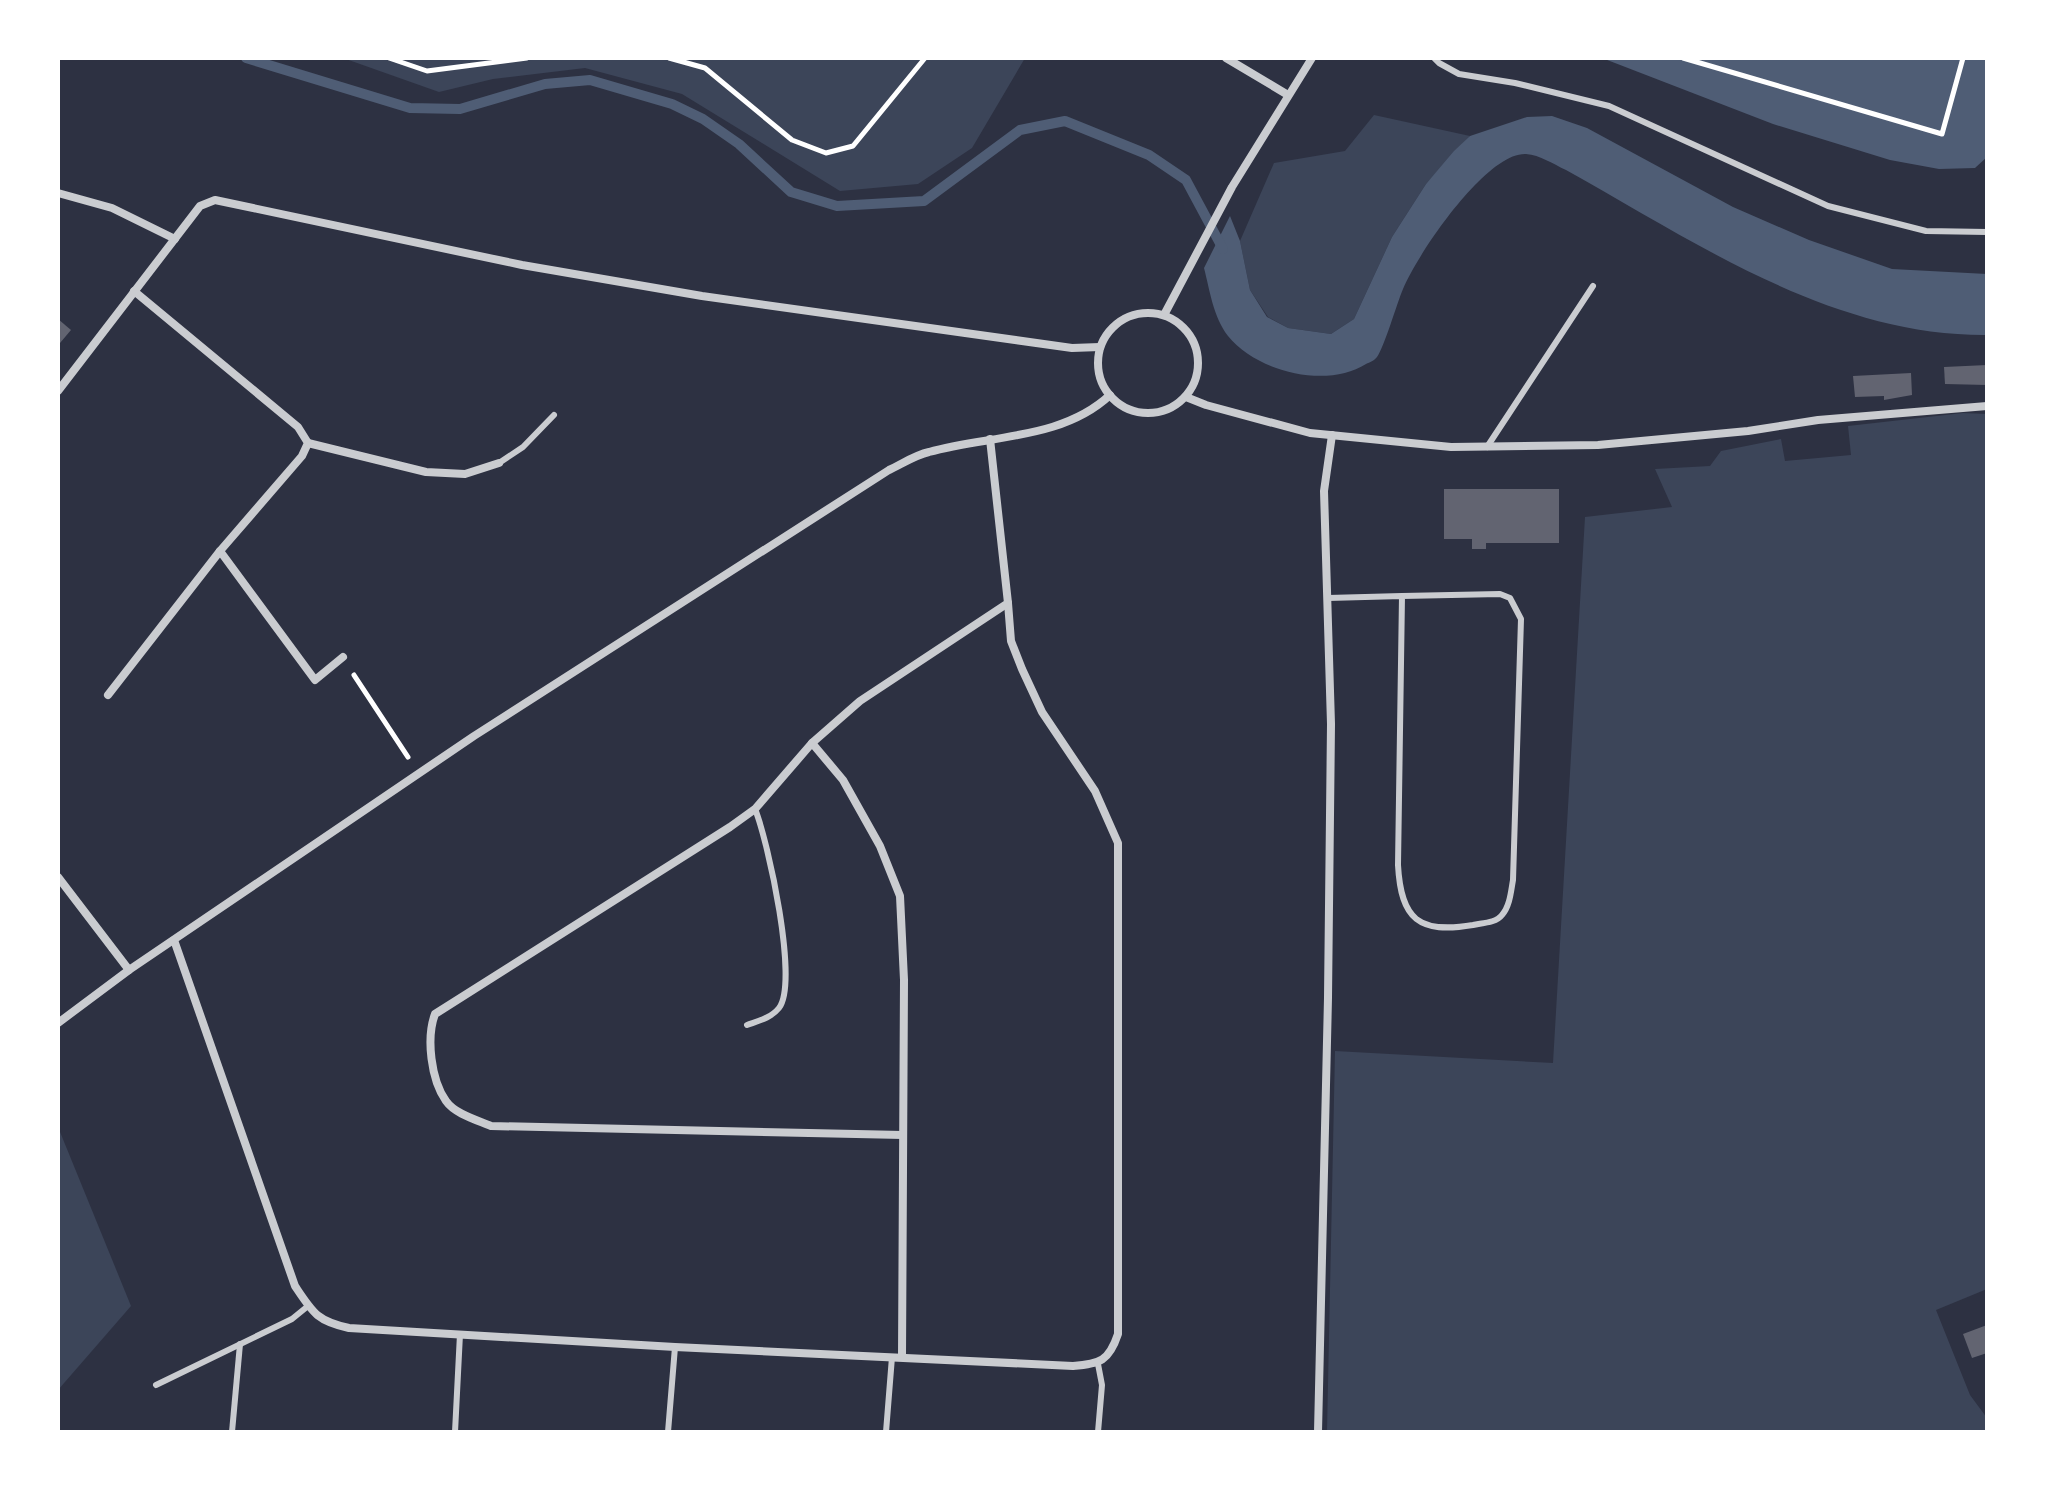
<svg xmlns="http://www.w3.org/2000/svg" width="2045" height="1490" font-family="'Zilla Slab',serif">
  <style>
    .green { fill: #3c4559 }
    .water { fill: #4f5d75 }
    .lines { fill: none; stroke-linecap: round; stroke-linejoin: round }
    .stream { stroke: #4f5d75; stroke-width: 10 }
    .building { fill: #626471 }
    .path { stroke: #fff; stroke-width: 5 }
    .service { stroke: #caccd0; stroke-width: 6 }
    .minor { stroke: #caccd0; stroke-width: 8 }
  </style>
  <rect width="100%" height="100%" fill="#2d3142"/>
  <g class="green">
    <path d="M343 58H1025L972 148 918 184 840 191 682 94 585 68 493 79 439 92Z"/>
    <path d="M1374 115 1470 136 1426 184 1392 237 1354 319 1331 334 1288 328 1268 317 1250 290 1240 241 1274 163 1345 151Z"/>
    <path d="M1963 413 1987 414V1289L1936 1310 1970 1395 1987 1418V1432H1327L1335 1051 1553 1063 1585 517 1672 507 1655 469 1710 466 1721 451 1781 439 1785 461 1851 455 1848 426Z"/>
    <path d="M58 1127 131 1306 58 1390Z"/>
  </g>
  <g class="water">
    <path d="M1602 58H1987V157L1975 168 1939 169 1890 160 1773 124Z"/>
    <path d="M1552 116 1587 128 1733 207 1809 240 1892 269 1987 274V335C1831 336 1697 243 1566 170 1553 164 1540 155 1526 154 1486 152 1417 255 1403 289 1397 303 1384 348 1377 357 1374 361 1370 362 1366 364 1327 389 1257 372 1228 336 1213 316 1210 291 1204 268L1230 216 1240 241 1250 290 1267 317 1288 328 1331 334 1354 319 1392 237 1426 184 1454 151 1470 136 1527 117Z"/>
  </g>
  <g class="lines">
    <path class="stream" d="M246 58 410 108 460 109 545 84 590 80 672 104 703 119 739 144 791 192 837 206 924 201 1020 130 1065 121 1149 155 1186 180 1223 249"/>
  </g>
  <g class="building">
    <path d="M58 319 71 330 60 343 58 342Z"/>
    <path d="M1987 365V385L1945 384 1944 367Z"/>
    <path d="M1911 373 1912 395 1884 400V396L1855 397 1853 376Z"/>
    <path d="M1444 489H1559V543H1486V549H1472V539H1444Z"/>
    <path d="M1987 1325V1353L1972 1358 1963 1334Z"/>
  </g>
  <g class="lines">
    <g class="path">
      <path d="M389 58 427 71 527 58"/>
      <path d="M669 58 705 68 792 140 826 153 853 146 925 58"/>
      <path d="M1683 58 1942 134 1963 58"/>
      <path d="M354 675 408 757"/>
    </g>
    <g class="service">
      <path d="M1434 58 1439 63 1459 74 1515 83 1609 106 1828 206 1926 231 1987 232"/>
      <path d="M1487 447 1593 286"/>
      <path d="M499 463 523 447 554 415"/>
      <path d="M1328 598 1402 596 1398 865C1401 920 1419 934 1473 925 1482 923 1496 923 1502 915 1510 906 1511 891 1513 880L1521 619 1510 598 1500 594 1402 596"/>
      <path d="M747 1025C758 1021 771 1018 779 1008 799 982 768 841 755 809"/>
      <path d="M1098 1364 1102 1385 1098 1432"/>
      <path d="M156 1385 292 1319 308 1306"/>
      <path d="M232 1432 240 1344"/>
      <path d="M455 1432 460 1334"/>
      <path d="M668 1432 675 1347"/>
      <path d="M886 1432 892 1357"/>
    </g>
    <g class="minor">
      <path d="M1226 58 1288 95"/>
      <path d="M58 193 112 208 175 239"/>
      <circle cx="1148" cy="363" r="50"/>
      <path d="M1164 315 1232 187 1312 58"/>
      <path d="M58 391 200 206 215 200 522 265 702 296 1072 348 1100 347"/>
      <path d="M1186 397 1206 405 1310 433 1451 447 1598 445 1748 431 1818 420 1987 406"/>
      <path d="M308 443 426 472 465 474 499 463"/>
      <path d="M220 551 315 680 343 657"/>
      <path d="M108 695 220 551 302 456 308 443 298 427 134 291"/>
      <path d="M812 743 843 780 880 846 900 896 904 980 902 1357"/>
      <path d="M58 877 129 970"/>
      <path d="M174 940 295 1286C313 1313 317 1321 349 1328L675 1347 1073 1366C1100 1364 1109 1361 1118 1334V843L1095 791 1042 712 1022 669 1011 641 1008 603"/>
      <path d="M58 1023 129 970 474 736 889 470C902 464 915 455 929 452 989 435 1062 440 1110 395"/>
      <path d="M903 1135 491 1126C477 1120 455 1114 446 1101 431 1080 426 1038 435 1014L730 827 755 809 812 743 860 701 1008 603 990 439"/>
      <path d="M1318 1432 1328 998 1331 724 1324 491 1332 435"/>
    </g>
  </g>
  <rect width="2045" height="1490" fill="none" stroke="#ffffff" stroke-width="120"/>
</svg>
